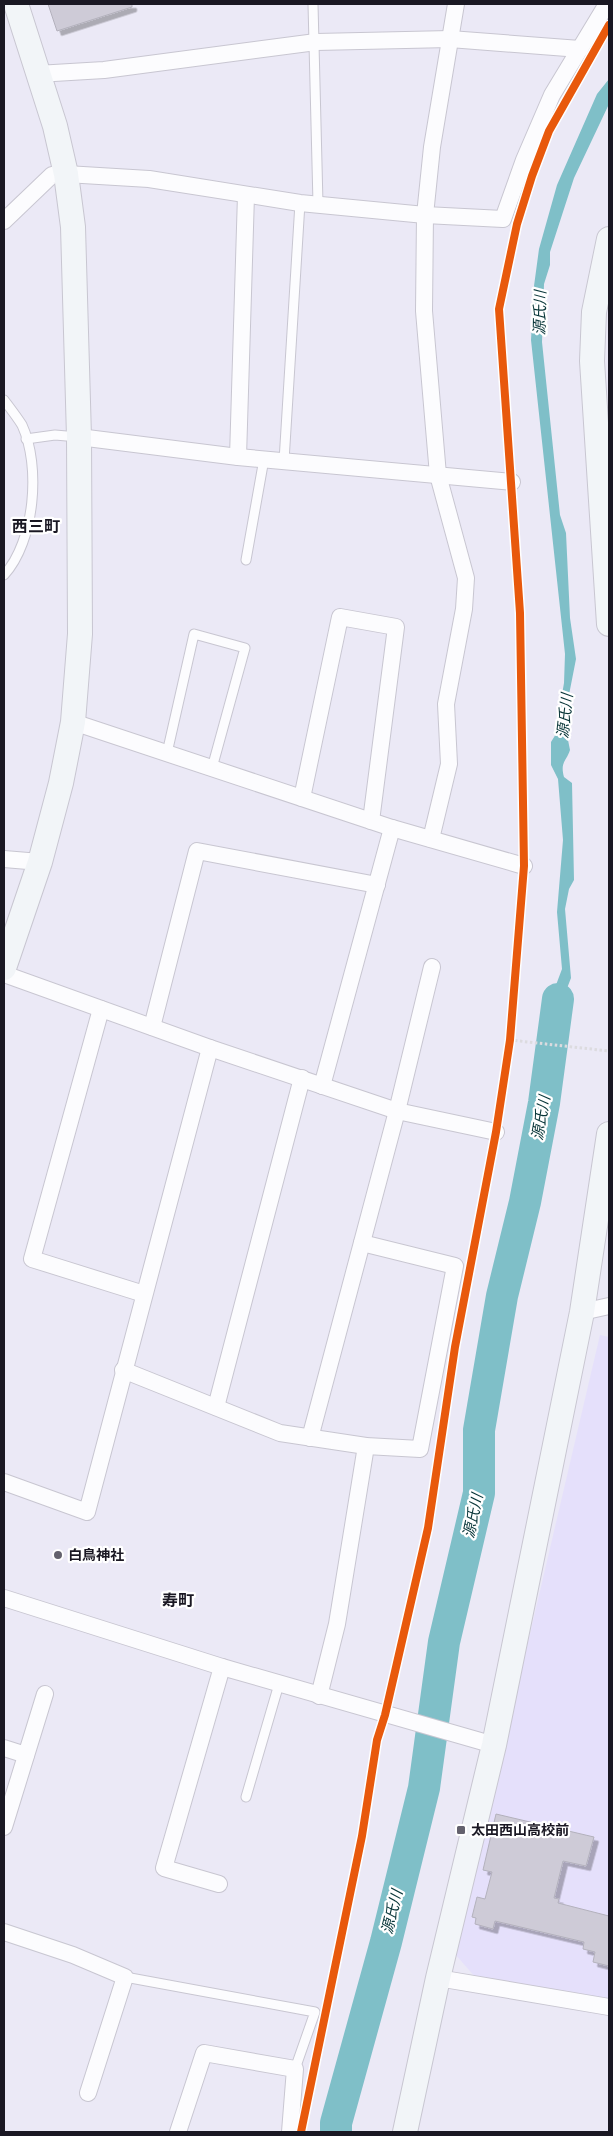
<svg xmlns="http://www.w3.org/2000/svg" width="613" height="2136" font-family="'PT Sans Narrow','Noto Sans JP',sans-serif">
  <style>
    .built { fill: #e5e0fb }
    .water { fill: #7fbfc8 }
    .lines { fill: none; stroke-linecap: round; stroke-linejoin: round }
    .river { stroke: #7fbfc8; stroke-width: 32 }
    .building { fill: #cecbd7; stroke: #b3b1bc; filter: url(#shadow) }
    .lane-casing { stroke: #c8c6d1; stroke-width: 11 }
    .street-casing { stroke: #c8c6d1; stroke-width: 18 }
    .secondary-casing { stroke: #c8c6d1; stroke-width: 26 }
    .path { stroke: #dcdbdf; stroke-width: 3; stroke-dasharray: 2.5 2.5; stroke-linecap: butt }
    .lane { stroke: #fcfcfe; stroke-width: 9 }
    .street { stroke: #fcfcfe; stroke-width: 16 }
    .secondary { stroke: #f2f5f8; stroke-width: 24 }
    .cycleway-casing { stroke: #fff; stroke-width: 11 }
    .cycleway { stroke: #e8590c; stroke-width: 8 }
    .poi-dot { fill: #63616d; stroke: #fff; stroke-width: 2 }
    .labels { text-anchor: middle; stroke-width: 4.5; stroke-linejoin: round; paint-order: stroke }
    .poi-label { font-size: 14px; font-weight: bold; fill: #1a1823; stroke: #fff; text-anchor: start }
    .water-label { font-size: 15px; font-style: italic; fill: #073538; stroke: #fff }
    .quarter-label { font-size: 16px; font-weight: bold; fill: #1a1823; stroke: #fff }
  </style>
  <defs>
    <filter id="shadow"><feDropShadow dx="4.5" dy="4.5" stdDeviation="0" flood-color="#0004"/></filter>
  </defs>
  <rect width="100%" height="100%" fill="#ebe9f6"/>
  <path class="built" d="M600 1335 609 1337V2000L476 1978 455 1954Z"/>
  <path class="water" d="M609 79V104L574 178 550 252V265L544 284 542 342 560 515 566 533 570 618 576 659 567 705 570 723 567 735 570 750C566 762 560 762 564 777L572 783 574 880 569 889 565 909 571 978 557 1014 559 1044 545 1042 549 1037 551 1024 547 1009 562 969 557 912 563 840 558 779 551 765V742L564 721 559 712 564 683 565 654 531 340 534 286 539 249 557 185 597 94Z"/>
  <g class="lines">
    <path class="river" d="M336 2132V2123L386 1942 424 1788 444 1642 479 1493V1430L502 1296 525 1202 544 1103 558 999"/>
  </g>
  <g class="building">
    <path d="M48 4H132V7L57 31Z"/>
    <path d="M496 1814 594 1837 586 1866 563 1861 554 1898 559 1899 558 1903 609 1916V1966L593 1962 595 1952 583 1949 584 1942 495 1921 493 1929 475 1924 476 1918 472 1917 477 1897 485 1899 492 1872 483 1870Z"/>
  </g>
  <g class="lines">
    <defs>
      <g id="lane">
        <path d="M313 4 318 204"/>
        <path d="M4 400C10 408 17 417 22 425 41 466 35 541 4 575"/>
        <path d="M26 439 55 435 78 437"/>
        <path d="M284 461 300 203"/>
        <path d="M246 560 264 459"/>
        <path d="M167 753 194 634 245 648 212 768"/>
        <path d="M246 1797 279 1684"/>
        <path d="M125 1977 315 2012 295 2069"/>
      </g>
      <g id="street">
        <path d="M37 74 104 70 316 42 450 39 580 49"/>
        <path d="M4 221 52 175 66 174 149 179 300 203 425 215 503 219 524 160 552 95 607 4"/>
        <path d="M79 437 238 457 512 482"/>
        <path d="M238 457 246 195"/>
        <path d="M73 722 392 828 524 866"/>
        <path d="M302 798 340 617 396 627 371 821"/>
        <path d="M431 839 449 764 446 704 464 609 466 578 438 475 424 311 425 215 432 147 456 4"/>
        <path d="M4 859 40 862"/>
        <path d="M4 974 210 1048 397 1111 496 1132"/>
        <path d="M101 1009 32 1259 144 1294"/>
        <path d="M152 1027 197 851 377 885"/>
        <path d="M322 1086 392 828"/>
        <path d="M582 1312 609 1306"/>
        <path d="M123 1370 280 1433 366 1446 420 1449 455 1266 362 1243"/>
        <path d="M216 1407 302 1078"/>
        <path d="M310 1438 397 1111 432 967"/>
        <path d="M4 1482 87 1512 210 1048"/>
        <path d="M4 1598 222 1667 494 1745"/>
        <path d="M319 1696 337 1624 366 1446"/>
        <path d="M4 1748 26 1755"/>
        <path d="M4 1827 45 1694"/>
        <path d="M219 1884 164 1868 222 1667"/>
        <path d="M4 1932 73 1955 125 1977 88 2093"/>
        <path d="M438 1978 609 2007"/>
        <path d="M178 2132 204 2053 295 2069 290 2132"/>
      </g>
      <g id="secondary">
        <path d="M609 239 594 312 592 361 609 624"/>
        <path d="M4 968 40 862 61 783 73 722 80 634 79 437 73 227 66 174 55 126 16 4"/>
        <path d="M405 2132 438 1978 494 1745 582 1312 609 1134"/>
      </g>
    </defs>
    <use href="#lane" class="lane-casing"/>
    <use href="#street" class="street-casing"/>
    <use href="#secondary" class="secondary-casing"/>
    <path class="path" d="M510 1040 609 1051"/>
    <use href="#lane" class="lane"/>
    <use href="#street" class="street"/>
    <use href="#secondary" class="secondary"/>
    <defs>
      <path id="cycleway" d="M301 2132 362 1836 377 1740 385 1715 428 1528 455 1347 496 1132 510 1040 524 866 520 613 499 309 517 224 532 176 549 131 609 25"/>
    </defs>
    <use href="#cycleway" class="cycleway-casing"/>
    <use href="#cycleway" class="cycleway"/>
  </g>
  <g class="poi-dot">
    <circle cx="58" cy="1555" r="5"/>
    <rect x="456" y="1825" width="10" height="10" rx="2.5"/>
  </g>
  <g class="labels">
    <g class="poi-label">
      <text x="68" y="1560">白鳥神社</text>
      <text x="471" y="1835">太田西山高校前</text>
    </g>
    <g class="water-label">
      <text transform="translate(540 313) rotate(-89)" y="5">源氏川</text>
      <text transform="translate(565 716) rotate(-84)" y="5">源氏川</text>
      <text transform="translate(541 1118) rotate(-80)" y="5">源氏川</text>
      <text transform="translate(473 1516) rotate(-78)" y="5">源氏川</text>
      <text transform="translate(392 1912) rotate(-76)" y="5">源氏川</text>
    </g>
    <g class="quarter-label">
      <text x="36" y="532">西三町</text>
      <text x="178" y="1606">寿町</text>
    </g>
  </g>
  <rect width="613" height="2136" fill="none" stroke="#1a1823" stroke-width="10"/>
</svg>
